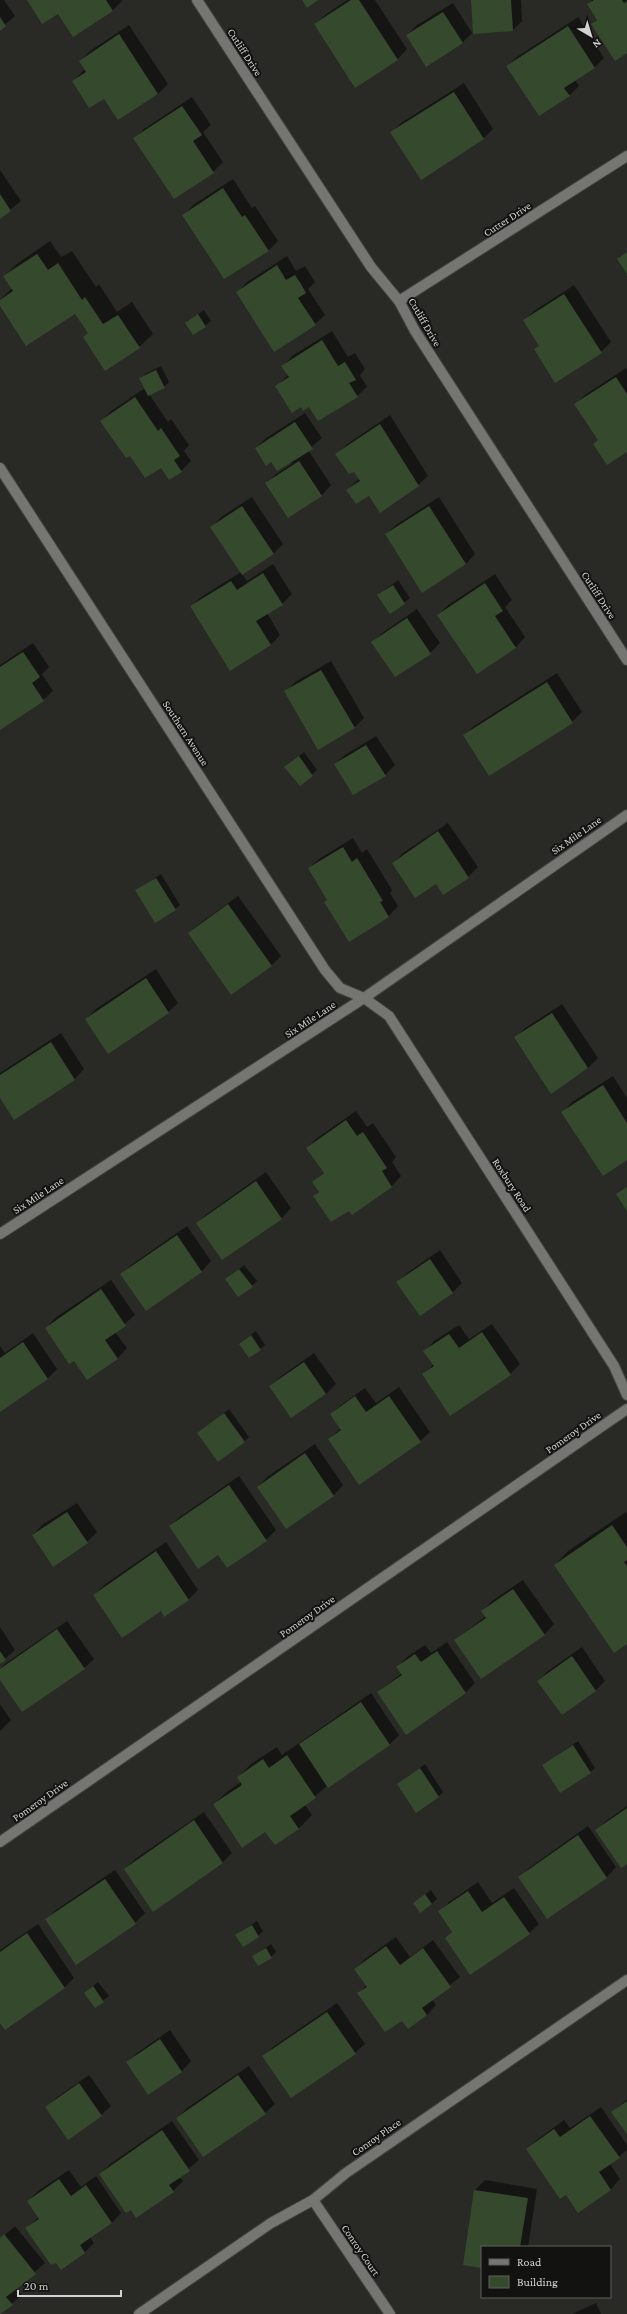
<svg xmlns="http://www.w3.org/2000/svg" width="627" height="2314" font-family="'Crimson Pro',serif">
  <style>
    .shadow { fill: #0007 }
    .building { fill: #354a2c }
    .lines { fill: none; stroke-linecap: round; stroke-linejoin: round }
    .street-casing { stroke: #444441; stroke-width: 12 }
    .secondary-casing { stroke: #444441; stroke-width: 12 }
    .street { stroke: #757571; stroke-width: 10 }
    .secondary { stroke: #757571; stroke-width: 10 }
    .labels { text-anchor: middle; stroke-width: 4; stroke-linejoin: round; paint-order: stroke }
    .street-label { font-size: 11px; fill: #d2d2d0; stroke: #121210 }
  </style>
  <rect width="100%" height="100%" fill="#292926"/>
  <g class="shadow">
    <path d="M0 0H4L15 16 0 29Z"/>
    <path d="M28 0H121L122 1 112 11 58 12Z"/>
    <path d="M347 0H375L407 49 398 59 355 86 315 24 325 15Z"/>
    <path d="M472 0H521L522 21 513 30Z"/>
    <path d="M592 0H627V52L592 24 597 19 588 4Z"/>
    <path d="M453 3 472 33 462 43 407 35 417 25Z"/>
    <path d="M578 17 604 58 595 67 575 80 579 86 569 96 507 66 517 57Z"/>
    <path d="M129 25 168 84 158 94 118 119 104 98 73 81 85 69 80 61 90 51Z"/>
    <path d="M464 83 493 129 484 138 421 179 392 132 401 123Z"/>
    <path d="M192 97 211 125 203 132 223 162 213 172 135 138 144 129Z"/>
    <path d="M0 170 21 201 0 218Z"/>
    <path d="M233 179 252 208 255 206 278 241 268 251 184 215 193 205Z"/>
    <path d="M50 241 61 257 72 251 96 287 99 284 117 312 132 302 153 334 139 347 89 333 76 313 0 304V300L12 288 4 276 18 263Z"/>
    <path d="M287 256 296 271 305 266 315 282 308 289 325 315 315 324 238 292 247 282Z"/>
    <path d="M574 285 611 342 601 352 535 349 540 345 524 320 534 311Z"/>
    <path d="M204 310 211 321 194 334 186 323Z"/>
    <path d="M332 331 348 357 355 353 365 369 360 375 367 387 357 396 301 406 277 386 288 375 283 366 292 356Z"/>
    <path d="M161 366 169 382 164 387 149 394 168 422 171 419 189 445 184 451 191 461 181 471 162 467 130 454 101 421 111 411 145 388 140 379 145 374Z"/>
    <path d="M626 368 627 370V450L599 440 576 404 585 395Z"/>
    <path d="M305 413 322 438 308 450 331 485 322 495 289 517 266 483 276 474 293 463 272 461 256 448 266 438Z"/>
    <path d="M390 415 428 476 418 485 369 494 347 490 359 479 354 471 337 454 346 445Z"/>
    <path d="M252 497 283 544 273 554 242 574 247 581 273 564 292 594 282 604 267 613 280 635 271 645 191 606 201 597 241 572 212 527 221 517Z"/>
    <path d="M439 497 475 554 466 564 386 534 396 525Z"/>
    <path d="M495 574 512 600 505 607 525 637 516 647 477 673 438 615 448 605Z"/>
    <path d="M398 580 410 598 390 613 378 595Z"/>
    <path d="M417 609 440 643 430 653 395 676 373 642 382 633Z"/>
    <path d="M33 643 49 667 42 674 53 691 43 700 0 729V665Z"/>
    <path d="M331 661 364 718 355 727 286 692 295 682Z"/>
    <path d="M557 673 582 712 572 722 464 736 474 726Z"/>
    <path d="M376 736 395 765 385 775 335 764 345 755Z"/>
    <path d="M304 752 317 770 300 785 286 767Z"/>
    <path d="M448 823 478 867 468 877 443 894 436 883 393 863 403 853Z"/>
    <path d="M353 838 362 853 367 849 392 890 390 893 398 906 389 916 349 940 328 899 309 868 319 859Z"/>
    <path d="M161 874 180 905 175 909 136 891Z"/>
    <path d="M238 896 281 956 272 965 232 994 189 933 199 924Z"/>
    <path d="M156 969 178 1003 168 1012 86 1019 96 1009Z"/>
    <path d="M562 1004 598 1058 588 1068 551 1092 515 1038 525 1028Z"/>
    <path d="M61 1033 84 1069 75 1079 15 1119 0 1096V1073Z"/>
    <path d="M613 1076 627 1098V1159L563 1112 572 1102Z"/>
    <path d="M356 1111 367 1127 373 1123 396 1157 392 1162 401 1176 392 1186 352 1213 349 1209 314 1196 319 1191 313 1182 324 1172 307 1148 317 1138Z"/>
    <path d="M266 1172 291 1208 282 1218 222 1259 197 1223 207 1214Z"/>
    <path d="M187 1226 211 1261 202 1271 146 1310 122 1274 131 1265Z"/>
    <path d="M440 1250 462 1283 453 1292 420 1314 398 1282 407 1273Z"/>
    <path d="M244 1265 257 1281 252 1286 226 1279Z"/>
    <path d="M111 1280 135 1315 115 1332 127 1348 118 1358 87 1379 74 1359 46 1328 55 1318Z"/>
    <path d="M492 1324 520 1364 510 1374 423 1375 434 1364 425 1351 434 1341 459 1325 469 1339Z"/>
    <path d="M256 1331 265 1345 260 1349 245 1339Z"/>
    <path d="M33 1333 57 1369 48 1378 0 1411V1346L5 1353Z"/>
    <path d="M314 1353 336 1384 326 1394 291 1417 270 1386 280 1377Z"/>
    <path d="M399 1387 430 1432 420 1441 329 1439 341 1428 331 1414 341 1405 365 1388 376 1403Z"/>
    <path d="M229 1409 249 1437 244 1442 198 1433Z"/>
    <path d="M315 1444 343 1485 334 1495 286 1528 258 1487 267 1477Z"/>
    <path d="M239 1476 276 1530 266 1540 218 1553 170 1526 180 1517Z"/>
    <path d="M77 1503 97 1532 87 1542 33 1535 42 1525Z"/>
    <path d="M626 1512 627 1514V1643L555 1565 568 1551Z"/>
    <path d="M166 1542 198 1590 189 1599 164 1615 161 1610 94 1595 104 1585Z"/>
    <path d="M523 1580 554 1624 545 1634 482 1678 455 1640 486 1616 482 1611 492 1601Z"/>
    <path d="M67 1621 94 1659 84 1668 0 1678V1669L6 1663Z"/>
    <path d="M0 1627 15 1650 0 1663Z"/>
    <path d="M447 1642 475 1683 466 1692 406 1733 378 1692 402 1673 398 1667 407 1657 425 1645 431 1653Z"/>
    <path d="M582 1647 605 1681 596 1690 562 1714 538 1681 548 1671Z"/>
    <path d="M371 1693 399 1735 390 1744 328 1785 305 1805 312 1815 298 1829 266 1830 214 1804 228 1791 241 1782 238 1777 251 1764 277 1747 282 1755Z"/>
    <path d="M0 1704 11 1720 0 1731Z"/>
    <path d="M578 1741 595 1768 590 1772 543 1765Z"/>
    <path d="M425 1764 443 1792 439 1796 398 1784Z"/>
    <path d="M627 1806V1862L596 1831 606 1821Z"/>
    <path d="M204 1812 232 1853 223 1862 153 1910 125 1869 135 1859Z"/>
    <path d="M588 1826 616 1867 607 1877 547 1918 519 1878 529 1868Z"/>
    <path d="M115 1870 145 1913 135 1923 46 1919 56 1910Z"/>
    <path d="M478 1882 492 1903 514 1888 539 1924 529 1933 446 1938 453 1931 440 1912 449 1902Z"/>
    <path d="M431 1890 437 1899 432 1904 414 1903Z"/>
    <path d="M257 1921 263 1931 258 1936 237 1935Z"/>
    <path d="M38 1924 74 1978 65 1987 5 2028 0 2021V1950Z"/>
    <path d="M396 1937 410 1957 433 1940 460 1977 432 1999 436 2005 427 2015 402 2019 359 1993 367 1985 355 1969 365 1959Z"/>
    <path d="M271 1944 276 1952 271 1957H253Z"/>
    <path d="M98 1982 109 1996 95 2007 90 1988Z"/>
    <path d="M337 2003 365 2044 355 2053 263 2057 273 2047Z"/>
    <path d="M170 2030 191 2061 182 2071 149 2094 127 2063 137 2053Z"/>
    <path d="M249 2066 275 2104 265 2113 177 2118 187 2108Z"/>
    <path d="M89 2075 111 2106 101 2115 46 2108 56 2098Z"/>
    <path d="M627 2099V2133L613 2112Z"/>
    <path d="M601 2107 627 2145V2150L610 2164 620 2179 611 2189 578 2211 566 2194 527 2149 537 2140 564 2120 570 2128Z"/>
    <path d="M172 2121 199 2160 179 2177 183 2181 173 2191 131 2208 100 2174 110 2164Z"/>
    <path d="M69 2170 81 2187 96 2176 121 2213 112 2223 90 2237 94 2243 85 2252 27 2228 39 2217 28 2201 38 2191Z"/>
    <path d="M485 2180 537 2189 528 2247H482V2267L464 2264 475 2190Z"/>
    <path d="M15 2226 45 2263 16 2288 22 2295 0 2314V2239Z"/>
    <path d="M596 2303 601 2314H572Z"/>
  </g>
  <g class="building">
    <path d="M27 0H106L113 11 73 37 58 14 42 24Z"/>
    <path d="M302 0H318L307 8Z"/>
    <path d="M351 0H359L398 60 355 88 314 24Z"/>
    <path d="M471 0H511L513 31 473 34Z"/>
    <path d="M594 0H622L624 3 627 1V53L615 61 591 24 597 20 587 4Z"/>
    <path d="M443 12 463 43 426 67 406 35Z"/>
    <path d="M0 17 6 26 0 31Z"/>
    <path d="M568 26 595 68 564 88 570 96 539 116 506 66Z"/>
    <path d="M119 34 158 94 118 120 104 99 89 108 72 81 86 72 79 61Z"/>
    <path d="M454 92 484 139 421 180 390 132Z"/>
    <path d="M182 106 202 135 193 141 214 173 174 199 133 138Z"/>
    <path d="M223 188 242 217 245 215 269 251 224 279 182 215Z"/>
    <path d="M0 194 11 211 0 219Z"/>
    <path d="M627 252V274L617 259Z"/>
    <path d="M37 254 48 270 58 263 82 300 85 297 103 324 118 315 140 348 105 371 83 337 88 333 75 314 26 346 0 306V300L13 291 3 276Z"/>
    <path d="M277 265 286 280 295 275 301 284 306 293 298 298 316 325 274 352 236 292Z"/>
    <path d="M564 294 602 353 555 383 534 349 539 346 523 320Z"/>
    <path d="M198 314 206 327 193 335 185 323Z"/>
    <path d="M322 340 338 366 345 362 350 370 356 380 349 383 358 397 318 421 309 407 303 411 301 407 292 413 275 386 289 377 281 366Z"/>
    <path d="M156 370 165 388 148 396 139 378Z"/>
    <path d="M616 377 627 394V452L607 465 593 444 598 440 574 404Z"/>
    <path d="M135 397 158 431 161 428 180 456 174 460 182 472 169 480 161 468 145 478 130 456 126 458 100 421Z"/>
    <path d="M295 422 313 449 277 471 271 462 266 466 255 448Z"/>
    <path d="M380 424 419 486 380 513 369 496 356 504 346 490 360 481 354 472 349 474 335 454Z"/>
    <path d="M299 461 322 496 288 518 265 483Z"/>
    <path d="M242 506 274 554 242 575 210 527Z"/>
    <path d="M429 506 466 564 422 593 385 534Z"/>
    <path d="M263 573 283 605 256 621 271 645 230 671 190 606 231 581 237 590Z"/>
    <path d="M485 583 503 611 495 616 516 648 477 674 437 615Z"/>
    <path d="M393 585 405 604 390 614 377 595Z"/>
    <path d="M407 618 431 654 395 677 371 642Z"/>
    <path d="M23 652 40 677 32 683 44 701 0 730V667Z"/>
    <path d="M321 670 355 728 318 750 284 691Z"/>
    <path d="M547 682 573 723 489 776 463 735Z"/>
    <path d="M366 745 386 776 353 795 334 764Z"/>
    <path d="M299 756 313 776 300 786 284 767Z"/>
    <path d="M438 831 469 878 443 895 436 884 415 898 392 863Z"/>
    <path d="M343 847 352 862 357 858 383 901 380 902 389 917 349 942 324 902 327 900 308 868Z"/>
    <path d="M156 878 176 910 155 923 135 890Z"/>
    <path d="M228 904 272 966 231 995 188 933Z"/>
    <path d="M146 978 169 1013 108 1054 85 1019Z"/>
    <path d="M552 1013 588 1068 551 1094 514 1037Z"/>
    <path d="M51 1042 75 1080 14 1120 0 1098V1075Z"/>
    <path d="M603 1085 627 1123V1160L603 1176 561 1112Z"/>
    <path d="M346 1120 357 1136 363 1132 387 1168 382 1171 392 1187 352 1215 349 1211 331 1222 313 1196 319 1192 312 1182 324 1173 306 1148Z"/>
    <path d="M256 1181 282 1219 222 1260 196 1223Z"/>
    <path d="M627 1187V1211L616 1194Z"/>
    <path d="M177 1235 202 1272 146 1311 120 1274Z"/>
    <path d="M430 1259 453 1293 420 1316 396 1282Z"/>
    <path d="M239 1269 253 1287 238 1297 225 1279Z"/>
    <path d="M101 1289 126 1326 105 1340 118 1359 87 1380 74 1361 69 1364 45 1328Z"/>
    <path d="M482 1332 511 1375 450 1416 422 1374 434 1366 423 1351 449 1334 459 1348Z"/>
    <path d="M251 1335 261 1350 249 1358 239 1344Z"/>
    <path d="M23 1342 48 1379 0 1412V1358Z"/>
    <path d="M304 1362 326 1394 291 1418 269 1386Z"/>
    <path d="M355 1396 366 1412 389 1396 421 1442 359 1485 328 1439 341 1430 330 1414Z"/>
    <path d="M224 1413 245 1442 218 1462 197 1433Z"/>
    <path d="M305 1453 334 1496 286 1529 257 1487Z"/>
    <path d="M229 1485 267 1541 227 1568 218 1555 198 1569 169 1526Z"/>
    <path d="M67 1512 88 1543 53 1567 32 1535Z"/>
    <path d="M612 1525 627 1547V1560L624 1562 627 1566V1644L614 1653 554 1565Z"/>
    <path d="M156 1551 189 1600 164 1617 161 1611 122 1638 93 1595Z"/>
    <path d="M513 1589 545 1635 481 1679 454 1640 486 1618 481 1611Z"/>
    <path d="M57 1629 85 1669 22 1712 0 1680V1669Z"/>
    <path d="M0 1651 6 1660 0 1664Z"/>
    <path d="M437 1651 466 1693 406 1735 377 1692 402 1675 396 1667 415 1654 421 1662Z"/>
    <path d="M572 1656 596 1691 562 1715 537 1681Z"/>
    <path d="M361 1702 390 1745 328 1788 299 1744Z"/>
    <path d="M573 1745 591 1773 560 1793 542 1765Z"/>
    <path d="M287 1755 316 1798 290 1816 299 1829 275 1845 265 1832 242 1848 213 1804 242 1785 237 1777 263 1759 269 1768Z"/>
    <path d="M420 1768 439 1797 416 1813 397 1784Z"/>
    <path d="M627 1808V1864L621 1868 595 1830Z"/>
    <path d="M194 1820 223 1863 153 1912 124 1869Z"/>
    <path d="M578 1835 607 1878 547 1919 518 1877Z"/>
    <path d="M105 1879 136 1924 76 1965 45 1919Z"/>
    <path d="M468 1891 482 1912 504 1897 530 1934 470 1975 445 1938 452 1932 438 1911Z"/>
    <path d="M425 1894 432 1904 420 1913 413 1903Z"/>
    <path d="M252 1925 259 1937 243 1947 235 1935Z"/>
    <path d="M27 1933 65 1988 5 2030 0 2023V1952Z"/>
    <path d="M386 1946 400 1965 423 1948 451 1987 422 2008 427 2015 408 2029 402 2021 385 2032 357 1993 367 1987 354 1969Z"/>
    <path d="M266 1948 272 1958 258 1966 252 1956Z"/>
    <path d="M93 1986 104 2002 95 2008 84 1993Z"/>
    <path d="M327 2012 356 2054 291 2098 262 2056Z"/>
    <path d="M160 2039 182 2072 148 2095 126 2062Z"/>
    <path d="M238 2075 266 2114 203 2157 176 2118Z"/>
    <path d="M79 2083 102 2116 68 2140 45 2107Z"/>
    <path d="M627 2101V2134L611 2112Z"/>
    <path d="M590 2116 620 2158 599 2172 611 2190 578 2213 566 2195 560 2199 526 2149 554 2129 560 2137Z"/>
    <path d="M162 2130 190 2171 169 2185 174 2192 136 2218 131 2210 126 2213 99 2174Z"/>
    <path d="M59 2179 71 2196 86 2185 112 2223 80 2245 85 2253 61 2270 56 2263 51 2265 25 2228 39 2219 27 2201Z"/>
    <path d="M474 2190 528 2198 520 2247H482V2268L463 2265Z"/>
    <path d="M4 2234 36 2274 6 2297 13 2305 0 2314V2238Z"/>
  </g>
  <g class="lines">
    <defs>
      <g id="street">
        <path d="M197 0 371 267 399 301 415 331 627 660"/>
        <path d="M399 301 627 156"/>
        <path d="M0 468 325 970 340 988 364 998 389 1016 614 1366 627 1395"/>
        <path d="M0 1842 627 1409"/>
        <path d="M313 2200 390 2314"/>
        <path d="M139 2314 271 2223 313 2200 346 2173 627 1980"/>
      </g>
      <path id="secondary" d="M0 1234 364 998 627 815"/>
    </defs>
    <use href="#street" class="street-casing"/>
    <use href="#secondary" class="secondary-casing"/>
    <use href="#street" class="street"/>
    <use href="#secondary" class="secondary"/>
  </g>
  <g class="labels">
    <g class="street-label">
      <text transform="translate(245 52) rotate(57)" y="4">Cutliff Drive</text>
      <text transform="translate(507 219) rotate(-33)" y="4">Cutter Drive</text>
      <text transform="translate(425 322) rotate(60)" y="4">Cutliff Drive</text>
      <text transform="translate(599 595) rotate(57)" y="4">Cutliff Drive</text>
      <text transform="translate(186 733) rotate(57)" y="4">Southern Avenue</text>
      <text transform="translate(576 835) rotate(-35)" y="4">Six Mile Lane</text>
      <text transform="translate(310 1019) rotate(-33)" y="4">Six Mile Lane</text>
      <text transform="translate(512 1185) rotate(57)" y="4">Roxbury Road</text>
      <text transform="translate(38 1195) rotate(-33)" y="4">Six Mile Lane</text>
      <text transform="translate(573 1432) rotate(-35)" y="4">Pomeroy Drive</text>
      <text transform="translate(307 1616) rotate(-35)" y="4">Pomeroy Drive</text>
      <text transform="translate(40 1800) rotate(-35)" y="4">Pomeroy Drive</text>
      <text transform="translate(376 2137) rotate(-35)" y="4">Conroy Place</text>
      <text transform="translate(361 2250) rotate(56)" y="4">Conroy Court</text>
    </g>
  </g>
  <rect x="481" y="2246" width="130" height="52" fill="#121210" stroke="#5f5f5d"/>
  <rect x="489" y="2259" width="20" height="6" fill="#757571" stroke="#5f5f5d"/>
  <text x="517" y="2266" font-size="12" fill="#d2d2d0">Road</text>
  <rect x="489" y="2276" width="20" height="12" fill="#354a2c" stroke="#5f5f5d"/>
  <text x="517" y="2286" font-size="12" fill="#d2d2d0">Building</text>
  <g transform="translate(591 36) rotate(142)" stroke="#121210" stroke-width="3" paint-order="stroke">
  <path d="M0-3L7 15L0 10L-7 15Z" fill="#d2d2d0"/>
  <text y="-6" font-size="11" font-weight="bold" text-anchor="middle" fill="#d2d2d0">N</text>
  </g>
  <path d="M18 2290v6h103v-6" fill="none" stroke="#d2d2d0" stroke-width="2"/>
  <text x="24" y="2290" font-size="12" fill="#d2d2d0" stroke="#121210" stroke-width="3" paint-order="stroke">20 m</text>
</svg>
